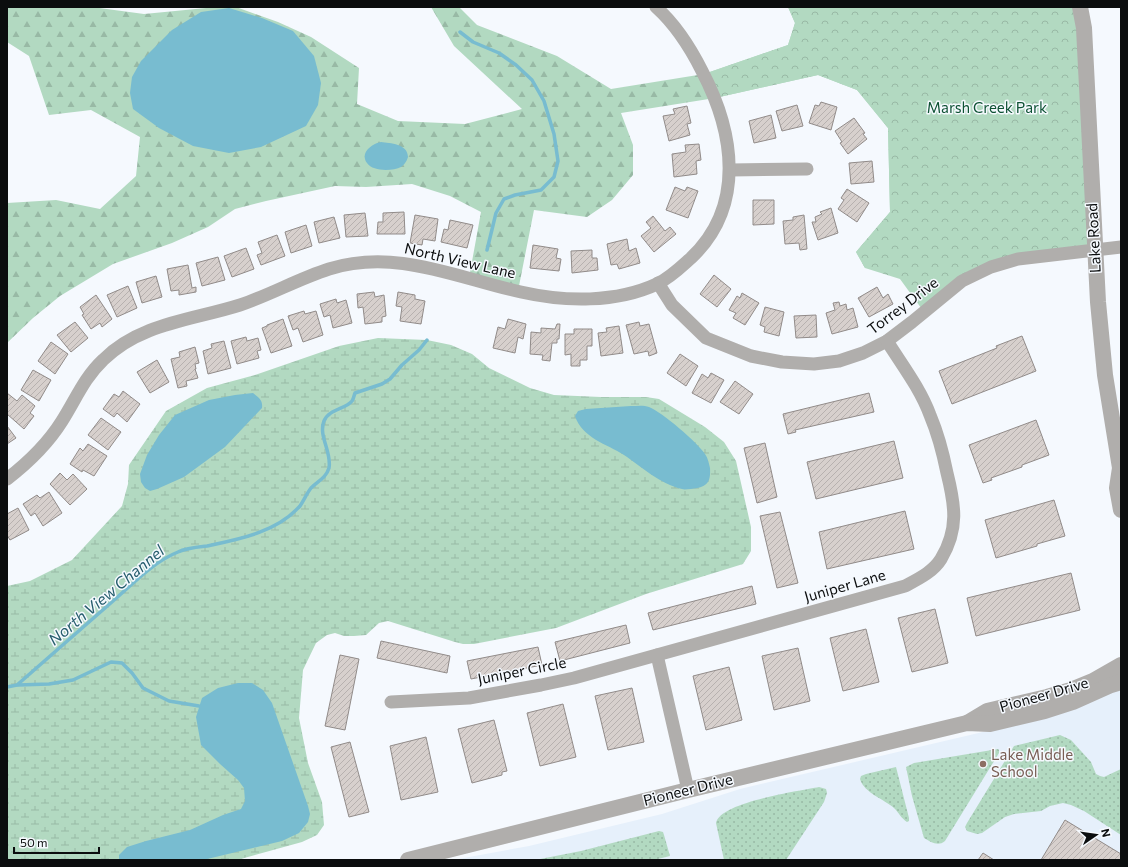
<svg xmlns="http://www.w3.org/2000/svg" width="1128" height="867" font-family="Commissioner,sans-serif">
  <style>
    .built { fill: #e6f0fb }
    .grass { fill: url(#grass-dots) }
    .forest { fill: url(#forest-firs) }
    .wetland { fill: url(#wetland-marsh) }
    .park { fill: url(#park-crowns) }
    .water { fill: #78bcd0 }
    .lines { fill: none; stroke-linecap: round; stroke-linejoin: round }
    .stream { stroke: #78bcd0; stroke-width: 3.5 }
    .building { fill: url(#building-hatch); stroke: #918b89 }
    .minor { stroke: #b0aeac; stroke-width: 13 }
    .tertiary { stroke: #b0aeac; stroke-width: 16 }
    .education-dot { fill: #8d6e63; stroke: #f5f9fe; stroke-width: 1.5 }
    .labels { text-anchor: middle; stroke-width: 3; stroke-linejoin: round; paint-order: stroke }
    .park-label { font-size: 15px; fill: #0e5234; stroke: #f5f9fe }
    .street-label { font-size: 15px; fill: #0b0d0e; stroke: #f5f9fe }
    .education-label { font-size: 15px; fill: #785e54; stroke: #f5f9fe; text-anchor: start }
    .water-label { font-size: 16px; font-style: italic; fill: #265d6d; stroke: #f5f9fe }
  </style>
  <defs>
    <pattern id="grass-dots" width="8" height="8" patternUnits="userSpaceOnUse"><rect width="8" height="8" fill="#b2d9c1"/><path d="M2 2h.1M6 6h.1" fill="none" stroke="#98b9a5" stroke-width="1.8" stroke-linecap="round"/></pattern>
    <pattern id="forest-firs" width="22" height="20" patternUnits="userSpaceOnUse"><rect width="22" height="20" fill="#b2d9c1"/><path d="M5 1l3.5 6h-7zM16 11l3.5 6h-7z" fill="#98b9a5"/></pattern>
    <pattern id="wetland-marsh" width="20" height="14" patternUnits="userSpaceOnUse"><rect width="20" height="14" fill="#b2d9c1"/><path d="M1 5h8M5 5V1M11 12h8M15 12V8" fill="none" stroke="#98b9a5"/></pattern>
    <pattern id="park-crowns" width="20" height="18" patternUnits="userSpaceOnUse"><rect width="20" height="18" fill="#b2d9c1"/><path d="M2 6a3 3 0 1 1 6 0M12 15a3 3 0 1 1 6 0" fill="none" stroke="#98b9a5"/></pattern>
    <pattern id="building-hatch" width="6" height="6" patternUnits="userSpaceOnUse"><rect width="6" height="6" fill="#d7d0cd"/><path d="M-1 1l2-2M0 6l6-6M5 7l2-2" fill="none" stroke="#b7b1af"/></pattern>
  </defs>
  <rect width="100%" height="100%" fill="#f5f9fe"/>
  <path class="built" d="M1121 688V860H453L529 846 662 814 740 789 1025 722Z"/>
  <g class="grass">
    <path d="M1060 735 1071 740 1091 762 1096 774 1100 776 1104 777 1121 769V835L1084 811 1071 805 1063 803 1050 806 1041 811 1014 814 1005 817 982 833 977 834 967 831 965 827 967 823 1014 746Z"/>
    <path d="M998 749 999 750V753L945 841C938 847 931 842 924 838L912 796 906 767 914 763Z"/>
    <path d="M896 767 909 818V821L907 822C901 818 899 813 894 808 884 799 864 793 860 779L861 776 866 774Z"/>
    <path d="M819 787 826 789 827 793 824 802 786 860H724L716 823C720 802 799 791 819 787Z"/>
    <path d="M659 831 663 832 664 835 670 856 654 860H535L581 851Z"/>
  </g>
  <path class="forest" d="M7 7H92L144 14 206 8 236 7 278 22 311 37 359 68 357 104 398 121 465 124 522 109 454 46 431 7H459L477 25 557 56 611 89 704 74 788 45 795 23 788 7H1060L865 268 856 252 890 212 888 128 857 90 818 75 715 98 621 113 633 145V175L612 200 587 217 534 210 518 291 469 278 481 212 450 196 412 184 366 187 335 186 266 201 235 209 208 227 172 243 113 264 60 296 33 318 7 343V203L56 200 100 209 136 176 140 137 91 110 49 115 29 56 7 42Z"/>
  <path class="wetland" d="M378 338 427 340 451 345 472 354 489 368 530 388 554 395 601 397H646L659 399 705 427 724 442 736 461 751 527V551L743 564 646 594 556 628 474 644H463L455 642 388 621 379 623 366 635 354 636H344L335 633 327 635 316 643 303 670 299 718 308 763 322 802 324 825 317 835 302 842 237 860H7V586L30 581 72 560 122 506 128 484 129 465 166 411 207 388 255 375 339 346Z"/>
  <path class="park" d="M788 7H1080L1094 250 991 267 924 312 900 279 865 268 856 252 890 212 888 128 857 90 818 75 715 98 704 74 788 45 795 23Z"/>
  <g class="water">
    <path d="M229 8 262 18 293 31 314 56 321 83 318 105 306 126 261 147 229 153 193 146 159 128 133 109 130 93 132 77 141 61 172 30 201 12Z"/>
    <path d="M381 142C390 143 408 144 408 157 407 161 404 165 401 167 393 171 373 172 367 163 360 153 371 144 381 142Z"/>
    <path d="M253 393C259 398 263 400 262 408L225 447 184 477 157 489 150 491 145 488 141 482 140 474 147 455 159 435 175 415 209 400 235 395Z"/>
    <path d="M631 406C637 406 644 405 649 407 662 412 697 442 705 454 708 458 709 464 710 468 711 484 706 487 691 489 688 489 684 490 682 489 660 484 642 467 624 455 607 444 582 438 575 416L578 411 586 409Z"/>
    <path d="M238 683H252L263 690 272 703 308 806 310 814 308 822 299 833 282 841 203 860H119V855L127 847 146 841 190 830 223 815 241 809 245 801 244 788 238 780 220 764 201 745 196 717 202 698 218 688Z"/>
  </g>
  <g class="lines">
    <g class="stream">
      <path d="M460 32 473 42 499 53 516 65 532 80 544 101 554 134 558 161 554 177 541 190 515 195 504 199 496 213 487 250"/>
      <path d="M18 685 49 684 73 680 111 662 122 663 132 673 143 688 169 701 199 706"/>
      <path d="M7 687 17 685C49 657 81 629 113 601 133 584 153 562 178 552 186 548 198 547 207 546 240 539 277 532 300 506 304 500 307 493 311 488 318 481 326 478 329 468 332 452 318 436 324 421 329 409 346 409 352 401 354 398 354 395 355 393L382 384 390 379 402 365 419 350 427 340"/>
    </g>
  </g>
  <g class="building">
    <path d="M821 102 837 107 831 130 809 123 815 105 819 106Z"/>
    <path d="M797 105 803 126 782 131 776 111Z"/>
    <path d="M687 106 691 123 687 124 690 135 669 141 663 116 675 114 673 109Z"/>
    <path d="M771 115 776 138 754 143 749 121Z"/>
    <path d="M854 118 865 133 863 134 867 139 848 154 840 143 842 142 835 131Z"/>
    <path d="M699 144 701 160 696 161 697 174 674 177 672 154 686 152 685 145Z"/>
    <path d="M872 161 874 182 851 184 849 163Z"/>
    <path d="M675 187 685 191 687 187 698 191 688 218 666 210Z"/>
    <path d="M847 189 869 203 857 222 838 209 844 200 841 198Z"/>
    <path d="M753 200H774V224L753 225Z"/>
    <path d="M831 208 838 233 818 240 812 222H816L815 217 822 214 820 212Z"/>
    <path d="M404 212 405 234H377L378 222H383V213Z"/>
    <path d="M365 213 368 236 346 237 344 215Z"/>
    <path d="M415 215 438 219 435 241 423 239 422 245 410 243Z"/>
    <path d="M804 215 807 249 800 250 799 243 785 244 783 221 793 220V217Z"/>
    <path d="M653 216 665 231 670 227 676 234 654 252 641 236 651 228 646 222Z"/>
    <path d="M334 217 340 238 319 243 314 222Z"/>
    <path d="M450 220 473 225 467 248 441 242 444 229 448 230Z"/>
    <path d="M306 225 312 246 291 253 285 232Z"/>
    <path d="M277 235 285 256 261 265 257 255 262 253 258 242Z"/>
    <path d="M627 239 629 251 636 248 640 263 619 269 617 264 611 265 607 244Z"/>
    <path d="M533 245 558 249 556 258 561 259 559 271 530 268Z"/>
    <path d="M246 248 254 269 232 277 224 256Z"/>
    <path d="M592 250V258H597L598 270 572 273 571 251Z"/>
    <path d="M218 257 225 280 202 286 196 263Z"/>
    <path d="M188 265 192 288 196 287V292L179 295V290L171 291 167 269Z"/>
    <path d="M714 275 731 289 717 307 700 294Z"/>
    <path d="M156 276 162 297 142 303 136 282Z"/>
    <path d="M128 286 137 308 117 317 107 295Z"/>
    <path d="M877 287 883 298 888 294 893 304 869 317 858 298Z"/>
    <path d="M374 292 375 297 384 295 386 316 382 317V322L365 324 363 307 358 308 357 294Z"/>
    <path d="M398 292 415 295V299L425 301 421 324 400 321 402 307 396 306Z"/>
    <path d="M742 293 759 303 745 325 733 318 736 313 729 310 737 296 740 298Z"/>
    <path d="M96 295 112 319 102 327 100 323 91 329 82 315 84 314 80 307Z"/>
    <path d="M336 299 337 303 346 300 352 323 333 328 330 315 324 317 320 304Z"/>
    <path d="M839 302 840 306 846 304 847 310 853 308 858 327 832 334 826 313 835 310 833 303Z"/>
    <path d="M765 307 784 312 779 336 764 332 765 327 760 325Z"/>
    <path d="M304 311 305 314 316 311 323 335 303 342 298 328 293 330 288 316Z"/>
    <path d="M816 315 817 337 796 338 794 316Z"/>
    <path d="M283 319 292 346 271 353 262 328 267 326V325Z"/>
    <path d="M508 319 526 324 523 339 518 337 515 353 493 348 498 327 505 329Z"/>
    <path d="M75 322 88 338 71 352 57 335Z"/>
    <path d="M639 322 640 326 649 324 657 353 649 356 648 351 634 354 626 325Z"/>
    <path d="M557 324H560L559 339H557V343H552L550 361 542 360 543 355 530 354 531 332 541 333V328L555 329Z"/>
    <path d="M619 326 623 353 601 356 598 333 607 332 606 328Z"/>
    <path d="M574 329H592V346H587V360H580V366H571V354L565 355V334H574Z"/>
    <path d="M1022 336 1036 371 952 404 939 371 997 348 996 346Z"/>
    <path d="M246 337 247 341 258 338 261 350 257 351 259 358 237 364 231 341Z"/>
    <path d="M224 341 231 368 208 374 203 351 212 348 211 344Z"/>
    <path d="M51 342 68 354 55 374 38 361Z"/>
    <path d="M195 347 199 363 195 364 196 369H195L198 378 186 381 187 386 178 388 171 359 180 357 179 352Z"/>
    <path d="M680 354 698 366 686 386 667 373Z"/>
    <path d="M157 360 169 382 150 393 137 372Z"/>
    <path d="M33 370 51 380 39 401 21 390Z"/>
    <path d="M711 373 724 380 711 403 692 393 702 374 708 378Z"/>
    <path d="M735 381 753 394 739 414 720 402Z"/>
    <path d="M123 391 140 404 127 422 117 413 114 417 103 409 114 394 119 397Z"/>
    <path d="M7 393 17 401 22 395 35 406 30 413 34 416 24 429 7 414V407L8 406 7 405Z"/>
    <path d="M869 393 874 412 795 430 796 432 788 434 783 414Z"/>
    <path d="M101 418 121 432 108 450 88 435Z"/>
    <path d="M1036 420 1049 455 1022 465V467L991 478 992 480 983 483 969 445Z"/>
    <path d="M7 426 16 438 7 444Z"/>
    <path d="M894 441 903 478 816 499 807 462Z"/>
    <path d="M765 443 777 497 757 503 744 448Z"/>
    <path d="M88 444 107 456 94 476 83 470 82 472 70 464 80 448 83 451Z"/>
    <path d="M60 473 67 480 73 474 87 489 70 505 50 484Z"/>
    <path d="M49 492 62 513 43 526 35 513 31 516 23 504 37 495 40 498Z"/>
    <path d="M1054 500 1065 536 1037 544V546L996 558 985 520Z"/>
    <path d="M18 508 29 530 10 540 7 535V514Z"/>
    <path d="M905 511 914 549 827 569 819 532Z"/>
    <path d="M780 512 798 583 777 588 760 516Z"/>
    <path d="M1071 573 1080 610 976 636 967 598Z"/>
    <path d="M752 586 756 604 653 630 648 613Z"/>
    <path d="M935 609 948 663 912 672 898 618Z"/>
    <path d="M626 625 630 643 560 661 555 642Z"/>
    <path d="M866 629 879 682 843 691 830 638Z"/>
    <path d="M381 641 450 656 447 673 377 658Z"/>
    <path d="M538 647 542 665 471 679 467 661Z"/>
    <path d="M798 648 810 701 774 710 762 656Z"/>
    <path d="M340 655 359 659 345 730 325 726Z"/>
    <path d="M729 667 742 720 706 730 693 676Z"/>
    <path d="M632 688 644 742 608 750 595 696Z"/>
    <path d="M563 704 576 757 540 766 527 713Z"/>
    <path d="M494 720 507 771 502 772V775L472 783 458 729Z"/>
    <path d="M426 737 438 792 401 800 390 746Z"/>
    <path d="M350 742 369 812 349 817 331 747Z"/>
    <path d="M1065 820 1121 854V860H1041Z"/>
    <path d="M983 853 994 860H978Z"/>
  </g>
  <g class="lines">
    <g class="minor">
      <path d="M730 170 807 169"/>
      <path d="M658 283 672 305 706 338 751 356 782 362 814 364 839 361 863 353 887 341 912 322 962 281 991 267 1018 259 1121 247"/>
      <path d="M7 479C29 462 47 445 62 421 76 399 84 378 103 360 140 323 193 320 240 305 270 295 298 279 329 269 396 248 457 278 521 292 565 302 616 303 657 284 670 278 681 267 691 258 746 206 734 132 702 71 690 47 676 25 656 7"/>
      <path d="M657 655 688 790"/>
      <path d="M391 702 469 698 541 685 574 678 905 586C918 579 933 572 941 559 959 529 955 505 947 473 943 453 938 434 930 415 920 388 902 365 887 341"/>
    </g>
    <g class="tertiary">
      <path d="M1080 7 1084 28 1098 302 1105 375 1120 468 1117 488 1121 510"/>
      <path d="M967 723 987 711 1047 697 1071 690 1093 681 1121 665"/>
      <path d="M408 860 688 790 967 723 990 724 1045 711 1073 702 1111 685 1121 682"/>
    </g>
  </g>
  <circle class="education-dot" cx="983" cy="764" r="4"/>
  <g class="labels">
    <g class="park-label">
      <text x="987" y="113">Marsh Creek Park</text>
    </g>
    <g class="street-label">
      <text transform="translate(1094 238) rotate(-93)" y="5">Lake Road</text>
      <text transform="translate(460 261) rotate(13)" y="5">North View Lane</text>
      <text transform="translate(903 306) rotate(-37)" y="5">Torrey Drive</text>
      <text transform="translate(845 586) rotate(-16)" y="5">Juniper Lane</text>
      <text transform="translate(522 671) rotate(-11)" y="5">Juniper Circle</text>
      <text transform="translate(1044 695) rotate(-16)" y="5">Pioneer Drive</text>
      <text transform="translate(688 790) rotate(-14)" y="5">Pioneer Drive</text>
    </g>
    <g class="education-label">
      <text x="991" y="760">Lake Middle<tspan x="991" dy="17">School</tspan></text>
    </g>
    <g class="water-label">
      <text transform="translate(106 595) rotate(-40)" y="6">North View Channel</text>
    </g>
  </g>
  <rect width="1128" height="867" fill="none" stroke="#0b0d0e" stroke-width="16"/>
  <g transform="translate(1096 835) rotate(77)" stroke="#f5f9fe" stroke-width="3" paint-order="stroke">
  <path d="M0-3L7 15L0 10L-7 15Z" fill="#0b0d0e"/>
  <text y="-6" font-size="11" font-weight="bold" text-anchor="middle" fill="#0b0d0e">N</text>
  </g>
  <path d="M14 847v6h85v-6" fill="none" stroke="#0b0d0e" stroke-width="2"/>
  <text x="20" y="847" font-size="12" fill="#0b0d0e" stroke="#f5f9fe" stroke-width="3" paint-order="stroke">50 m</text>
</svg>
